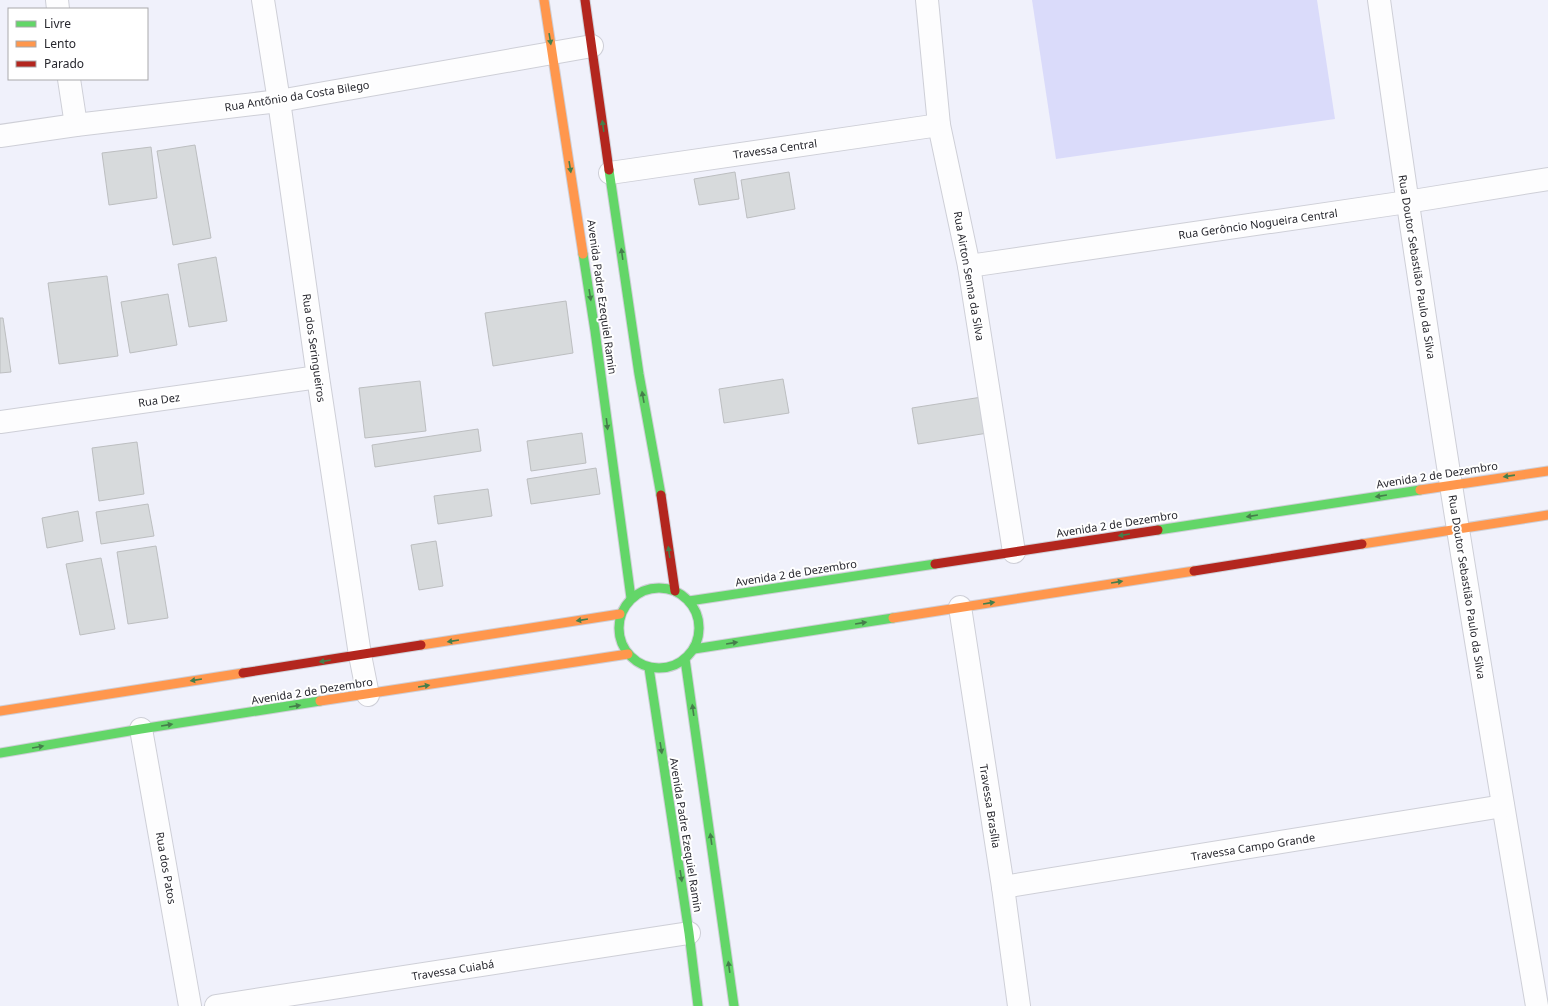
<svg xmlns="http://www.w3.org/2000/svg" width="1548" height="1006" font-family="'Noto Sans',sans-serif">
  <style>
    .green { fill: #dadbfa }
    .building { fill: #d7dadc; stroke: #bcbec0 }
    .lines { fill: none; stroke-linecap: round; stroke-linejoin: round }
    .street-casing { stroke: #cecfd7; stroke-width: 24 }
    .fast-casing { stroke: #cecfd7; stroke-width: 11 }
    .slow-casing { stroke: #cecfd7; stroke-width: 11 }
    .jam-casing { stroke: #cecfd7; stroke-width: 11 }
    .street { stroke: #fdfdfe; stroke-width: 22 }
    .fast { stroke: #63d668; stroke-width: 9 }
    .slow { stroke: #ff974d; stroke-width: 9 }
    .jam { stroke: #b3261e; stroke-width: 9 }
    .oneway { fill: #457e4b }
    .labels { text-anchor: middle; stroke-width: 4; stroke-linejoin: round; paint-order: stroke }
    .street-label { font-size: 11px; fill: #27272e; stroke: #fff }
  </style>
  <rect width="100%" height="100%" fill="#f0f1fb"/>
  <path class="green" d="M1032 0H1317L1335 119 1056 159Z"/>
  <g class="building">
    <path d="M195 145 211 238 173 245 157 151Z"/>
    <path d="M151 147 157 198 109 205 102 153Z"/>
    <path d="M735 172 739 199 699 205 694 179Z"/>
    <path d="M789 172 795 209 747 218 741 180Z"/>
    <path d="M216 257 227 321 189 327 178 264Z"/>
    <path d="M107 276 118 356 59 364 48 283Z"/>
    <path d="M168 294 177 345 130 353 121 302Z"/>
    <path d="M566 301 573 353 493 366 485 313Z"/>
    <path d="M0 318H3L11 372 0 373Z"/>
    <path d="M783 379 789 413 724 423 719 389Z"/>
    <path d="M420 381 426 431 365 438 359 388Z"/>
    <path d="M982 397 988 433 918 444 912 408Z"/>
    <path d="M478 429 481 451 375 467 372 445Z"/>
    <path d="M582 433 586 463 531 471 527 441Z"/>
    <path d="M137 442 144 494 99 501 92 448Z"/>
    <path d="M596 468 600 494 531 504 527 479Z"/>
    <path d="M488 489 492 516 438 524 434 496Z"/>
    <path d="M148 504 154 536 101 544 96 512Z"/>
    <path d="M78 511 83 541 47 548 42 518Z"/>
    <path d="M436 541 443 586 419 590 411 545Z"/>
    <path d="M156 546 168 618 128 624 117 552Z"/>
    <path d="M101 558 115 629 80 635 66 564Z"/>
  </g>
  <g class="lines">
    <defs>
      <g id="street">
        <path d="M57 0 58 9"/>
        <path d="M263 0 279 101 318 377 360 655 368 695"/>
        <path d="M927 0 939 125 969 266 1014 552"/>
        <path d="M1379 0C1425 336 1480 671 1537 1006"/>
        <path d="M69 79 76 125"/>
        <path d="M0 136 76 125 279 101 592 46"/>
        <path d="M610 173 939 125"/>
        <path d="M969 266 1407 202 1548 179"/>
        <path d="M0 422 318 377"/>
        <path d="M960 607 1003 887 1019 1006"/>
        <path d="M141 729 190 1006"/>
        <path d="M1003 887 1503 806"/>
        <path d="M216 1006 689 933"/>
      </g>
      <g id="fast">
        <path d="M609 170 639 374 661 495"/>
        <path d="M583 254 595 331 631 598"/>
        <path d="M1158 530 1420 490"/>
        <circle cx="659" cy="628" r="40"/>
        <path d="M689 601 935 564"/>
        <path d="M694 649 893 618"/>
        <path d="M685 659 734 1006"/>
        <path d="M649 668 689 933 698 1006"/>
        <path d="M0 753 141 729 320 701"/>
      </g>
      <g id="slow">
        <path d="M544 0 583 254"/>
        <path d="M1420 490 1548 471"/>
        <path d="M1362 544 1548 515"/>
        <path d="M893 618 1194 571"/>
        <path d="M421 645 620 614"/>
        <path d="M320 701 628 654"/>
        <path d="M0 711 243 673"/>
      </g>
      <g id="jam">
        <path d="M585 0 609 170"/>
        <path d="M661 495 675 591"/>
        <path d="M935 564 1158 530"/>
        <path d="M1194 571 1362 544"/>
        <path d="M243 673 421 645"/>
      </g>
    </defs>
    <use href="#street" class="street-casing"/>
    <use href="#fast" class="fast-casing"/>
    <use href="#slow" class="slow-casing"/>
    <use href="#jam" class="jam-casing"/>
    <use href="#street" class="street"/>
    <use href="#fast" class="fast"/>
    <use href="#slow" class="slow"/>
    <use href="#jam" class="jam"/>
  </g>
  <defs><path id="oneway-solid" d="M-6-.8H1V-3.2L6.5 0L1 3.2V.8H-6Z"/></defs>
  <g class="oneway">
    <use href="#oneway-solid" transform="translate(550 39) rotate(81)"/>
    <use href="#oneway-solid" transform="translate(603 126) rotate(-98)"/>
    <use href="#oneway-solid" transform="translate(570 167) rotate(81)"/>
    <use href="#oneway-solid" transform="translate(622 254) rotate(-98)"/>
    <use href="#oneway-solid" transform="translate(590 295) rotate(81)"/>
    <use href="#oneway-solid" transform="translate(643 397) rotate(-100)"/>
    <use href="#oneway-solid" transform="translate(607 424) rotate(83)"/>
    <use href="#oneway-solid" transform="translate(1509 476) rotate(172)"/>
    <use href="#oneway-solid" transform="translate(1381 496) rotate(171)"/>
    <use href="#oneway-solid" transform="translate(1252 516) rotate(171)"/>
    <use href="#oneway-solid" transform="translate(1124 535) rotate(171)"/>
    <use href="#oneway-solid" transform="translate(669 552) rotate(-98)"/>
    <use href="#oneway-solid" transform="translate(1117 582) rotate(-9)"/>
    <use href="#oneway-solid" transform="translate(989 603) rotate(-9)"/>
    <use href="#oneway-solid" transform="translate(582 620) rotate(171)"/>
    <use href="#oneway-solid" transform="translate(861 623) rotate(-9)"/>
    <use href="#oneway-solid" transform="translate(453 641) rotate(171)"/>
    <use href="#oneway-solid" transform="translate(732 643) rotate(-9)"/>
    <use href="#oneway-solid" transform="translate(325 661) rotate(171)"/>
    <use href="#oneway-solid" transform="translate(196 680) rotate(171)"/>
    <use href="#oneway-solid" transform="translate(424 686) rotate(-9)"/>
    <use href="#oneway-solid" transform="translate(295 706) rotate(-9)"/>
    <use href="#oneway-solid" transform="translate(693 710) rotate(-98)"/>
    <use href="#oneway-solid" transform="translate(167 725) rotate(-9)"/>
    <use href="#oneway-solid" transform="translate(38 747) rotate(-10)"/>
    <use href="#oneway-solid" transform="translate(661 748) rotate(81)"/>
    <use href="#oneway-solid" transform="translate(711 839) rotate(-98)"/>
    <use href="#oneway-solid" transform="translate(681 876) rotate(81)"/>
    <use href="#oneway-solid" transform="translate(729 967) rotate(-98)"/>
  </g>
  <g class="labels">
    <g class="street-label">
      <text transform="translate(297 96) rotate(-9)" y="4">Rua Antõnio da Costa Bilego</text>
      <text transform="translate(775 149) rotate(-8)" y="4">Travessa Central</text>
      <text transform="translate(1258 224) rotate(-8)" y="4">Rua Gerôncio Nogueira Central</text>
      <text transform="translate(1417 267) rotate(81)" y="4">Rua Doutor Sebastião Paulo da Silva</text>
      <text transform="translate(969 276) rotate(80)" y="4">Rua Airton Senna da Silva</text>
      <text transform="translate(602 297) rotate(82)" y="4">Avenida Padre Ezequiel Ramin</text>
      <text transform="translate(314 348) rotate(82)" y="4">Rua dos Seringueiros</text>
      <text transform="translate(159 400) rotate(-8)" y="4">Rua Dez</text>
      <text transform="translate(1437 475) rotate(-9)" y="4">Avenida 2 de Dezembro</text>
      <text transform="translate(1117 524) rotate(-9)" y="4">Avenida 2 de Dezembro</text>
      <text transform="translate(796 573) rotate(-9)" y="4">Avenida 2 de Dezembro</text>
      <text transform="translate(1467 587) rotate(81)" y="4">Rua Doutor Sebastião Paulo da Silva</text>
      <text transform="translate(312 691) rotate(-9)" y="4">Avenida 2 de Dezembro</text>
      <text transform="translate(990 806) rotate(81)" y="4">Travessa Brasília</text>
      <text transform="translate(686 835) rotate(81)" y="4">Avenida Padre Ezequiel Ramin</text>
      <text transform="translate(1253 847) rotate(-9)" y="4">Travessa Campo Grande</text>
      <text transform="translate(166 868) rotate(80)" y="4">Rua dos Patos</text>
      <text transform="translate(453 970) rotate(-9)" y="4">Travessa Cuiabá</text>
    </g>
  </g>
  <rect x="8" y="8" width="140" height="72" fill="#ffffff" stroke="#a9a9ab"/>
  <rect x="16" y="21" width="20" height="6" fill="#63d668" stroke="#a9a9ab"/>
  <text x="44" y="28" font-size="12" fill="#27272e">Livre</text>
  <rect x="16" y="41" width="20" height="6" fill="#ff974d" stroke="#a9a9ab"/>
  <text x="44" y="48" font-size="12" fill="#27272e">Lento</text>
  <rect x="16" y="61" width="20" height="6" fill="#b3261e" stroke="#a9a9ab"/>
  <text x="44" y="68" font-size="12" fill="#27272e">Parado</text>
</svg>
